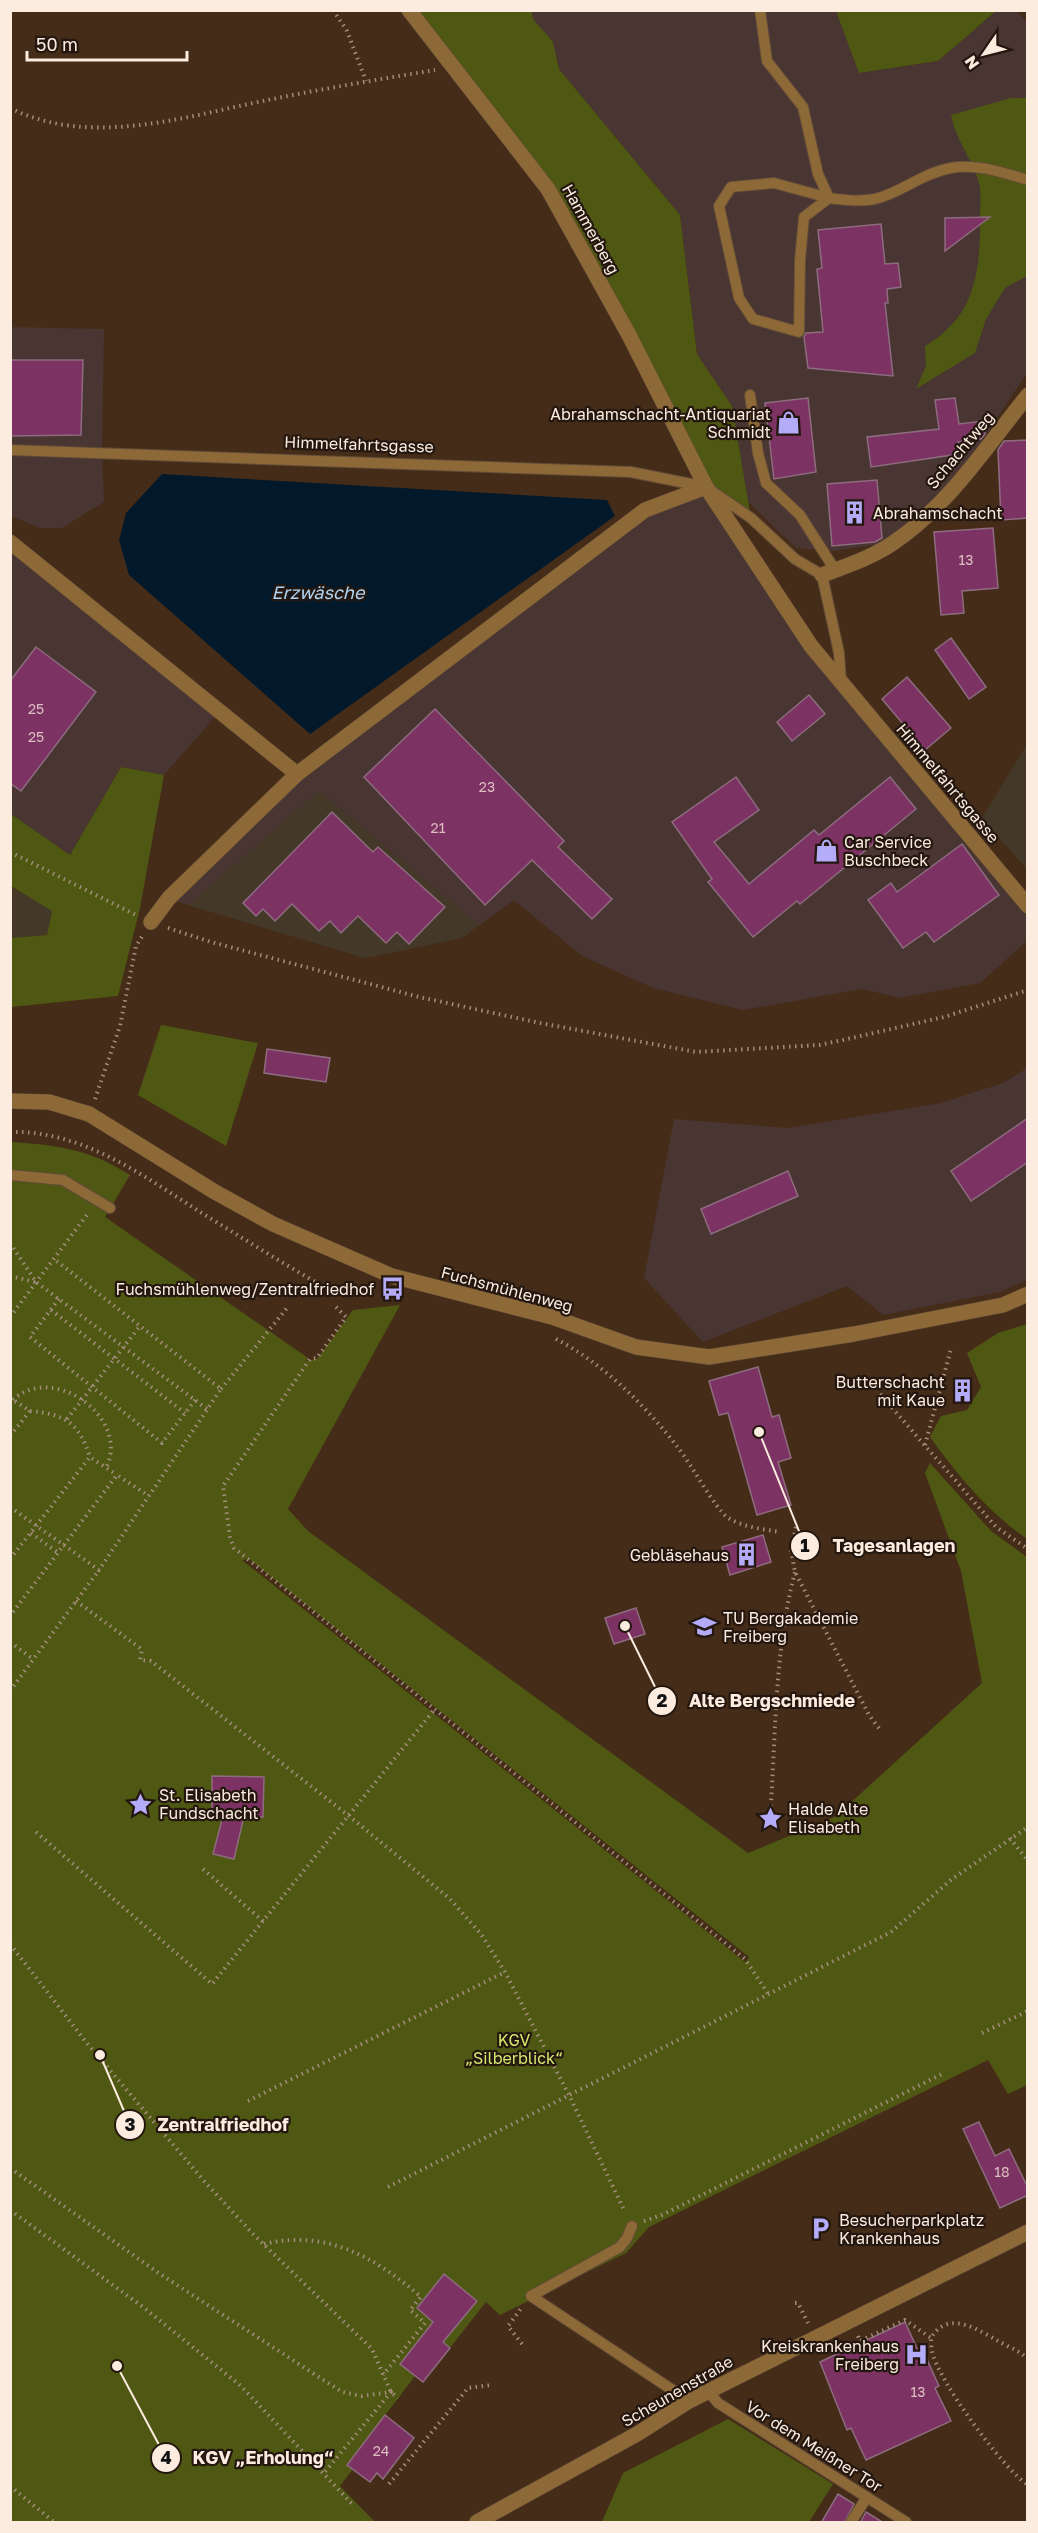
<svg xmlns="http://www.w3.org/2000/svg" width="1038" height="2533" font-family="'Golos Text',sans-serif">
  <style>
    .commercial { fill: #493531 }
    .industrial { fill: #443829 }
    .green { fill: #4f5812; fill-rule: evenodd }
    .water { fill: #02192b }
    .building { fill: #7c3262; stroke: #8d6c7f; stroke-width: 1.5 }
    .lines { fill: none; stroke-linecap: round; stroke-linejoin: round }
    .service-casing { stroke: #624b38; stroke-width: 12 }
    .minor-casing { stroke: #624b38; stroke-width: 16 }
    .path { stroke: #a28d7d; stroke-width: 4; stroke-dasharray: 1.5 4.5; stroke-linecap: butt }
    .service { stroke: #8d6938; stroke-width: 10 }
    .minor { stroke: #8d6938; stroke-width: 15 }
    .labels { text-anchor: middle; stroke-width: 4.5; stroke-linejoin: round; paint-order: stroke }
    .number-label { font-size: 14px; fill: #dcbdc0 }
    .street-label { font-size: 16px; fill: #fcebdf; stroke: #23170f }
    .poi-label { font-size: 16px; fill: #fcebdf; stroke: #23170f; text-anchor: start }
    .park-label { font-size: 16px; fill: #d5e86e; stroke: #23170f }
    .water-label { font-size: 18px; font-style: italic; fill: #aed3f3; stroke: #23170f }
    .leader { fill: none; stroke: #fcebdf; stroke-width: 2 }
    .callout-dot { fill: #fcebdf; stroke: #23170f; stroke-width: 2 }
    .mark-label { font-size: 18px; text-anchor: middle; font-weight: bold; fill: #111 }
    .callout-label { font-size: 18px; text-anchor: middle; font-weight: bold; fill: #fcebdf; stroke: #23170f; stroke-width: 4.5; stroke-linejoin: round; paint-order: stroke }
  </style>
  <rect width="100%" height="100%" fill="#452c18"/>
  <g class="commercial">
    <path d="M532 11H836L860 73 938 61 996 11H1016L1027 22V98H1011L1027 189V373L972 456 941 494 881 544 835 551 796 548 748 502 732 406 697 354 680 215 559 69 553 42 532 19Z"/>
    <path d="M10 327 104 329 102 451 104 502 62 528H40L11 516Z"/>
    <path d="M706 487 811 646 1027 906 1028 940 980 983 900 998 862 989 743 1010 653 988 582 956 514 900 462 938 365 958 175 901 297 774 645 510Z"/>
    <path d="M10 542 220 711 164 775 121 767 70 855 11 814Z"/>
    <path d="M1027 1068V1280L1000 1292 883 1315 847 1286 703 1342 644 1278 674 1119 788 1128 941 1103 1003 1083Z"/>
  </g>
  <g class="industrial">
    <path d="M1027 744V865L1025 867 982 818Z"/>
    <path d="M319 791 479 925 462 938 365 958 188 905Z"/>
    <path d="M10 886 52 910 47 935 11 938Z"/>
  </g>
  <g class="green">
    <path d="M409 11H532L533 19 553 42 559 69 680 215 697 354 732 406 751 518 706 487 548 189Z"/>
    <path d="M836 11V10L996 11 938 61 859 73Z"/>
    <path d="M1011 98H1027V276L1005 288 986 319 975 353 916 389 926 366 925 346C973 318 980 276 980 224 980 212 981 199 980 187 977 167 956 141 951 115Z"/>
    <path d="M121 767 164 775 140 908 118 996 11 1007V938L47 935 52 911 11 886V814L70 855Z"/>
    <path d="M161 1025 258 1043 226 1146 138 1095Z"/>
    <path d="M11 1142C58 1145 89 1149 130 1175L105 1217 308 1358 305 1361 317 1359 353 1310 400 1305 288 1509 308 1531 748 1853 835 1817 982 1683 961 1571 925 1473 930 1463 991 1531 1027 1557V2085L1008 2094 988 2060 649 2227 626 2253 500 2315 486 2302 423 2382 415 2376 348 2464 353 2469 340 2486 375 2522H11ZM249 1559 749 1957V1958L745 1962 242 1560Z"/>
    <path d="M1027 1324H1028L1027 1539C988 1512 958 1476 930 1437L941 1416 967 1410 981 1387 967 1353 998 1333Z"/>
    <path d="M728 2419 833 2484 809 2522H602L623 2473Z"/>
  </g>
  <path class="water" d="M162 474 607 500 615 516 310 734 129 575 119 540 126 513Z"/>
  <g class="building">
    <path d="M990 217 945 251V218Z"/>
    <path d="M881 224 885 264 898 263 901 287 887 289 888 303H885L893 376 808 368 804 337 806 333 823 332 817 269 822 268 818 230Z"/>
    <path d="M10 360H83L81 435 10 436Z"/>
    <path d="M808 398 816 472 774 479 765 403Z"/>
    <path d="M955 398 959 424 983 421 985 434 981 439 958 442 959 454 871 467 867 437 939 429 935 400Z"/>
    <path d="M1028 440V518L1001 520 998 450 1004 441Z"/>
    <path d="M877 480 882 538 875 542 832 546 827 484Z"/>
    <path d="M993 528 998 588 962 591 964 613 941 615 934 532Z"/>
    <path d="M951 638 986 687 969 699 935 650Z"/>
    <path d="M36 647 96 692 21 791 10 783V681Z"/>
    <path d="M907 677 951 728 925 750 882 699Z"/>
    <path d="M809 695 825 714 792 741 777 722Z"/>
    <path d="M435 709 564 841 558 847 612 899 592 919 532 860 485 905 364 777Z"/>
    <path d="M736 777 759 810 714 842 749 884 814 830 819 835 890 777 916 809 800 904 797 901 753 937 708 882 712 879 672 822Z"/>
    <path d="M332 812 373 852 378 847 445 907 409 944 397 932 386 943 358 916 341 933 330 921 319 931 292 904 275 921 263 909 256 916 243 903Z"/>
    <path d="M962 844 999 895 934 942 926 932 903 948 868 900 891 883 897 892Z"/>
    <path d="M267 1049 330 1058 326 1082 264 1073Z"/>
    <path d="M1028 1118V1162L971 1201 951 1171Z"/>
    <path d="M788 1171 798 1196 711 1234 701 1209Z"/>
    <path d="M758 1367 772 1417 779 1415 791 1458 778 1462 791 1505 757 1515 728 1413 719 1415 709 1381Z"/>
    <path d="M763 1535 771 1562 730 1575 722 1547Z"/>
    <path d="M636 1608 645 1634 614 1644 605 1618Z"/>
    <path d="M212 1776 264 1777 263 1817 244 1816 234 1859 213 1854 223 1816H212Z"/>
    <path d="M979 2122 995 2156 1009 2149 1028 2188V2195L1000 2208 963 2129Z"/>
    <path d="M444 2274 477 2301 443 2342 450 2348 423 2382 400 2364 433 2322 417 2308Z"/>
    <path d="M905 2322 920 2355 924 2353 939 2386 935 2388 951 2421 866 2460 851 2428 847 2430 820 2362Z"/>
    <path d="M385 2415 414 2438 383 2479 377 2473 370 2482 347 2465Z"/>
    <path d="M838 2494 854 2504 844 2523H821Z"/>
    <path d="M866 2512 884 2523H860Z"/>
  </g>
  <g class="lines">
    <defs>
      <g id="service">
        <path d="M760 10 767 61 803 107 818 174 829 198C844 200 859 202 875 199 901 193 922 173 951 168 976 163 1004 173 1028 180"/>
        <path d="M774 183 829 198 804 217 800 260 799 332 753 319 739 298 719 206 731 187Z"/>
        <path d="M750 395 758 453 766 483 800 515 835 570"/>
        <path d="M10 450 631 472 706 487 751 518 795 559 822 575 839 653 841 682"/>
        <path d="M10 1175 63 1180 110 1208"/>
        <path d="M632 2226 627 2238 620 2247 531 2296 689 2401"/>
        <path d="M708 2391 718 2403 906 2522"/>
        <path d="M851 2522 867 2497"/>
      </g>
      <g id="minor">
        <path d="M409 10 548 189 629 335 706 487 811 646 1028 906"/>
        <path d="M10 542 297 774"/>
        <path d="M822 575C846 566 871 558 893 543 949 505 986 447 1028 395"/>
        <path d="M151 922 169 898 297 774 645 510 706 487"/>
        <path d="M10 1101 49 1102 89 1114 215 1192 273 1224 392 1276 552 1317 636 1347 709 1357 854 1334 1003 1305 1028 1294"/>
        <path d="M477 2522 637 2434 689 2401 1028 2232"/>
      </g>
    </defs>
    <use href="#service" class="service-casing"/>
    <use href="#minor" class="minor-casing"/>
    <g class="path">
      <path d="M333 10 347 31 366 81"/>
      <path d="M10 108C92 149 189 115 273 99 327 88 381 79 435 70"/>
      <path d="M10 852 136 915"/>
      <path d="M168 928 211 942 419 997 540 1023 696 1052 819 1045 843 1040 944 1017 1028 990"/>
      <path d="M95 1099 120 1026 136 946 143 935"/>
      <path d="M10 1132C84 1130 146 1178 205 1215 247 1241 289 1267 331 1291L369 1286"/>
      <path d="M10 1243 36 1282 207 1409"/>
      <path d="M10 1276 35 1282"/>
      <path d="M59 1299 30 1337 162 1443 196 1399"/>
      <path d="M336 1307 346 1317 317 1358 310 1359 223 1486 230 1537 234 1548 745 1959 769 1995"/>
      <path d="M51 1310 185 1413"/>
      <path d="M10 1317 89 1212"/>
      <path d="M556 1339C604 1364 647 1407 679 1449 691 1464 715 1508 727 1517 741 1527 763 1529 780 1532"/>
      <path d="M221 1389 287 1308"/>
      <path d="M880 1394 996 1527 1028 1549"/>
      <path d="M10 1398 30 1411 10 1436"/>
      <path d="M13 1400C53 1362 131 1418 106 1468"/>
      <path d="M30 1411C65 1414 79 1423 90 1457"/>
      <path d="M67 1419 140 1326"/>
      <path d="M925 1445 951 1349"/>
      <path d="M10 1507 99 1570 221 1389 54 1259"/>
      <path d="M796 1527 791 1550 795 1572 869 1715 881 1731"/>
      <path d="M31 1533 57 1552"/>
      <path d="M10 1559 90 1457 117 1475"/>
      <path d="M76 1601 140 1648 142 1650 140 1660 151 1661 349 1816 449 1898 481 1934 505 1972 569 2095 625 2212"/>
      <path d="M13 1612 117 1475 149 1496"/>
      <path d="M10 1642 33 1659"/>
      <path d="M10 1691 99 1570"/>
      <path d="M770 1818C776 1736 774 1652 795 1572"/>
      <path d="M36 1832 212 1984 434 1710"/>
      <path d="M1010 1838 1028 1861"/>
      <path d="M203 1869 264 1922"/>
      <path d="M10 1944 86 2042 204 2181 254 2235 372 2349 391 2392 398 2398"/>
      <path d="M982 2033 1028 2011"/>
      <path d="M248 2101 505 1972"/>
      <path d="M10 2168 160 2274 342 2392 362 2396 391 2392 324 2473"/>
      <path d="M388 2187 891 1932 952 1879 1028 1827"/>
      <path d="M10 2210 143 2307 241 2386 352 2504"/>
      <path d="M644 2221 662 2215 944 2073"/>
      <path d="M264 2244C326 2229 375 2257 421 2297L410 2310 425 2323 383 2375"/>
      <path d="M795 2303H798L808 2323"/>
      <path d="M858 2336 860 2341 905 2320 931 2338"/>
      <path d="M522 2344 508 2326 523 2306"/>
      <path d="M1028 2360C1020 2350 1010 2348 1000 2342 979 2331 949 2308 931 2338 931 2342 931 2347 932 2351 937 2379 1004 2470 1028 2485"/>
      <path d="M389 2484 468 2388 492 2385"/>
      <path d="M10 2486 54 2522"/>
    </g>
    <use href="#service" class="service"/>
    <use href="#minor" class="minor"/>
  </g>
  <defs>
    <symbol id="shop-bare" viewBox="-9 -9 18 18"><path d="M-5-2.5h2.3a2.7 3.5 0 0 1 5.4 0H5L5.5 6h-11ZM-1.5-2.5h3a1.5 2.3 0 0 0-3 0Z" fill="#b4acf9" stroke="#23170f" stroke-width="2.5" paint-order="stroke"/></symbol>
    <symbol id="building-bare" viewBox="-9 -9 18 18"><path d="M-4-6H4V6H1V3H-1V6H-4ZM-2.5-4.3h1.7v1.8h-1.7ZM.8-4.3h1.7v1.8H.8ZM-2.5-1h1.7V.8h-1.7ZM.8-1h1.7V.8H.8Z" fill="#b4acf9" stroke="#23170f" stroke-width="2.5" paint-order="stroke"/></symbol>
    <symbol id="bus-bare" viewBox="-9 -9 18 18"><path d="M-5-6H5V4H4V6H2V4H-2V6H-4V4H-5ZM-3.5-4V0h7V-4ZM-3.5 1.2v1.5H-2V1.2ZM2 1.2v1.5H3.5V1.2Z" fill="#b4acf9" stroke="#23170f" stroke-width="2.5" paint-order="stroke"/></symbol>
    <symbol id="university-bare" viewBox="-9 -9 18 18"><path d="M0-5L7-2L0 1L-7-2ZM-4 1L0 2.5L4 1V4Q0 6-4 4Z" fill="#b4acf9" stroke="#23170f" stroke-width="2.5" paint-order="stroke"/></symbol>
    <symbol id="sight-bare" viewBox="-9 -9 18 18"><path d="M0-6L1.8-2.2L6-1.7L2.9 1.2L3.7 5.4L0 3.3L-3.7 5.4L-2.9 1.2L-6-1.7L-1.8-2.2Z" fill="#b4acf9" stroke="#23170f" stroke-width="2.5" paint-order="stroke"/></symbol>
    <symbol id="parking-bare" viewBox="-9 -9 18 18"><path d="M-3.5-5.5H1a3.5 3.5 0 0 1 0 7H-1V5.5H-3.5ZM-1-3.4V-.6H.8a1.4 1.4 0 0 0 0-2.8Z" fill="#b4acf9" stroke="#23170f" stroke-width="2.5" paint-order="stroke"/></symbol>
    <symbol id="hospital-bare" viewBox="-9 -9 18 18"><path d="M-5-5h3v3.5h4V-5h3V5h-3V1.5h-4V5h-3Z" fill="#b4acf9" stroke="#23170f" stroke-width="2.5" paint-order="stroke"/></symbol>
  </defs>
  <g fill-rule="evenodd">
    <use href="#shop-bare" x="772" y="406" width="33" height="33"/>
    <use href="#building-bare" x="838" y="496" width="33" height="33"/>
    <use href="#shop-bare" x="810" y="834" width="33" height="33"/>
    <use href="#bus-bare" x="376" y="1272" width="33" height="33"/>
    <use href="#building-bare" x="946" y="1374" width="33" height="33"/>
    <use href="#building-bare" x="730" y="1538" width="33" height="33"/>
    <use href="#university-bare" x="688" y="1610" width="33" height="33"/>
    <use href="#sight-bare" x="124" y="1788" width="33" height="33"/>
    <use href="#sight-bare" x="754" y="1802" width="33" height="33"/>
    <use href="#parking-bare" x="804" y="2212" width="33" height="33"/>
    <use href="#hospital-bare" x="900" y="2338" width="33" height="33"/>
  </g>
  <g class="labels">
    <g class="number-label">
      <text x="966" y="565">13</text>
      <text x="36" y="714">25</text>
      <text x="36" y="742">25</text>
      <text x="487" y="792">23</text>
      <text x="438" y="833">21</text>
      <text x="1002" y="2177">18</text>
      <text x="918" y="2397">13</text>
      <text x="381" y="2456">24</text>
    </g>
    <g class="street-label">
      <text transform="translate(591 229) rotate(61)" y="6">Hammerberg</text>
      <text transform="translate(359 444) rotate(2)" y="6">Himmelfahrtsgasse</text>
      <text transform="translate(960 450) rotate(-50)" y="6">Schachtweg</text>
      <text transform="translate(948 783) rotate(50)" y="6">Himmelfahrtsgasse</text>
      <text transform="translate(507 1289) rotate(15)" y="6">Fuchsmühlenweg</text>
      <text transform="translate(677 2391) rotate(-30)" y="6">Scheunenstraße</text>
      <text transform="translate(814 2446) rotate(32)" y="6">Vor dem Meißner Tor</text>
    </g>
    <g class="poi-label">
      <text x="771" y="420" text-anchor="end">Abrahamschacht-Antiquariat<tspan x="771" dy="18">Schmidt</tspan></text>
      <text x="873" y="519">Abrahamschacht</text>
      <text x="844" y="848">Car Service<tspan x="844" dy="18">Buschbeck</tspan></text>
      <text x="374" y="1295" text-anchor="end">Fuchsmühlenweg/Zentralfriedhof</text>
      <text x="945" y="1388" text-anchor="end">Butterschacht<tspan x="945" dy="18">mit Kaue</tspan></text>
      <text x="729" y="1561" text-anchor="end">Gebläsehaus</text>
      <text x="723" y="1624">TU Bergakademie<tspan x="723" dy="18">Freiberg</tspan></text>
      <text x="159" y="1801">St. Elisabeth<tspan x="159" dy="18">Fundschacht</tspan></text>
      <text x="788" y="1815">Halde Alte<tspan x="788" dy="18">Elisabeth</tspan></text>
      <text x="839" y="2226">Besucherparkplatz<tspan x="839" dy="18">Krankenhaus</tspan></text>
      <text x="899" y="2352" text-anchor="end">Kreiskrankenhaus<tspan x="899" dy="18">Freiberg</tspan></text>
    </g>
    <g class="park-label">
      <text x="514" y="2046">KGV<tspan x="514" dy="18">„Silberblick“</tspan></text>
    </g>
    <g class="water-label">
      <text x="318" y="599">Erzwäsche</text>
    </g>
  </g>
  <path class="leader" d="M759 1432L805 1546M625 1626L662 1701M100 2055L130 2125M117 2366L166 2458"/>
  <g class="callout-dot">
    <circle cx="759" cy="1432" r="6"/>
    <circle cx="625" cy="1626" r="6"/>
    <circle cx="100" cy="2055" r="6"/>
    <circle cx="117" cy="2366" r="6"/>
    <circle cx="805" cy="1546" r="15"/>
    <circle cx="662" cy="1701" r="15"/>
    <circle cx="130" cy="2125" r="15"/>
    <circle cx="166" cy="2458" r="15"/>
  </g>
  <g class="mark-label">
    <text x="805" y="1552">1</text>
    <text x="662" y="1707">2</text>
    <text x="130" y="2131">3</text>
    <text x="166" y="2464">4</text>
  </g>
  <g class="callout-label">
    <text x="894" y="1552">Tagesanlagen</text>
    <text x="772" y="1707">Alte Bergschmiede</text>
    <text x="223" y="2131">Zentralfriedhof</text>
    <text x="263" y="2464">KGV „Erholung“</text>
  </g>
  <rect width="1038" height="2533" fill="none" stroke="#fcebdf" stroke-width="24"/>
  <g transform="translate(984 54) rotate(235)" stroke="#23170f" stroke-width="4.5" paint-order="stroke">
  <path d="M0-4.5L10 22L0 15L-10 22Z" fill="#fcebdf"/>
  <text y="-9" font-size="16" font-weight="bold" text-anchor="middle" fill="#fcebdf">N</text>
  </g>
  <path d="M27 51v9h160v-9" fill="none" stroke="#fcebdf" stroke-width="3"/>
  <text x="36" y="51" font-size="18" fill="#fcebdf" stroke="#23170f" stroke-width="4.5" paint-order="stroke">50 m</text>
</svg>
